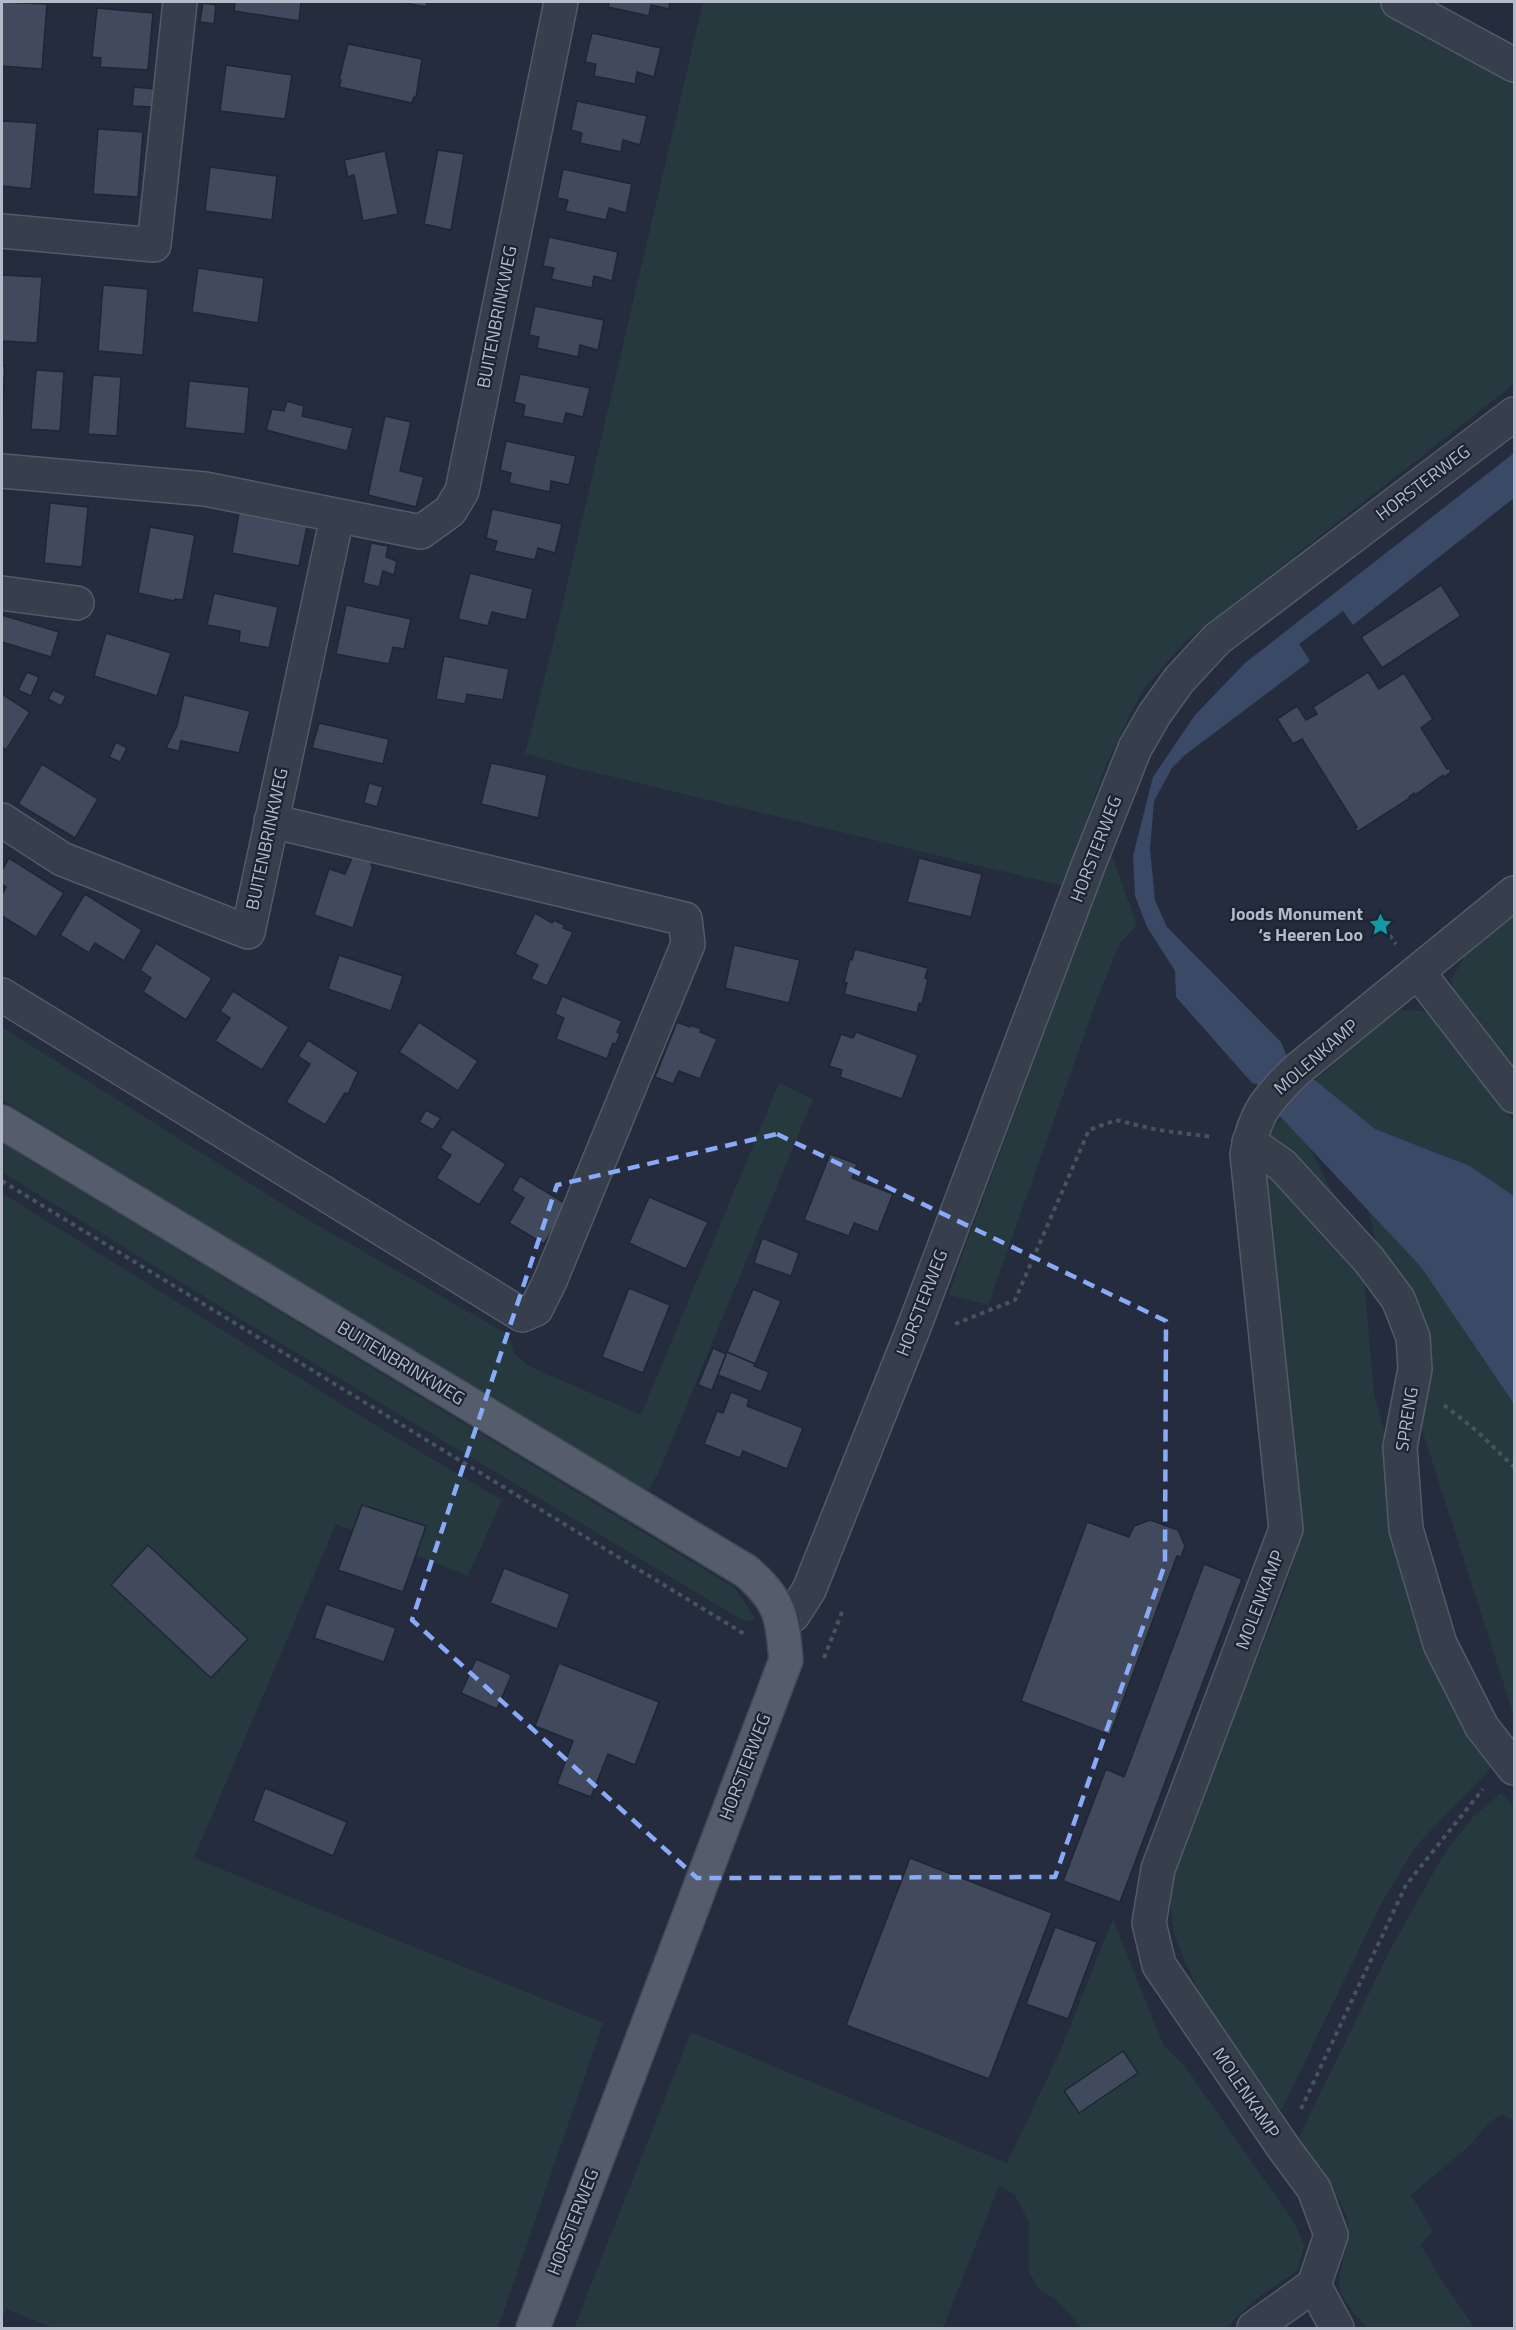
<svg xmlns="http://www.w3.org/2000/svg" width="1516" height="2330" font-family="'Titillium Web',sans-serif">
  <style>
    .green { fill: #26393e }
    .water { fill: #394966 }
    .building { fill: #404a5c; stroke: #1f2634; stroke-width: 1.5 }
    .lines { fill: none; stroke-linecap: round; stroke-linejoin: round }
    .minor-casing { stroke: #535a68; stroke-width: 36 }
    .major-casing { stroke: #414856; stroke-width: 36 }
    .path { stroke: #43565b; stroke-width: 4; stroke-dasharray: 4.5 4.5; stroke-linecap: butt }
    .minor { stroke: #373f4d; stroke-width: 33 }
    .major { stroke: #555d6d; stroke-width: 33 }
    .marked { fill: none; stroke: #89abf7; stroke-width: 4.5; stroke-dasharray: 12 8; stroke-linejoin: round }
    .labels { text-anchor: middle; stroke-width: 4.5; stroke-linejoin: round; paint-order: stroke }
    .street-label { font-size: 18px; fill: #b3bac8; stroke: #1d2432 }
    .poi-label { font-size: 18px; font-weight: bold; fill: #b3bac8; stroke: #1d2432; text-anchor: end }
  </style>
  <rect width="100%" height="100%" fill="#242c3d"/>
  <g class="green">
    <path d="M703 2H1385L1514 83V384L1186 641 1143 689 1106 765 1063 886 568 766 525 753 551 653Z"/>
    <path d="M1111 853 1137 925 1120 943 1099 994 988 1305 949 1295 961 1258Z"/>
    <path d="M1514 914V1076L1459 1006 1451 980 1468 950Z"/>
    <path d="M1398 1010 1425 1011 1450 1039 1514 1122V1196L1470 1166 1375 1129 1315 1080Z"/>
    <path d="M2 1027 300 1215 509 1335 514 1353 529 1366 641 1415 779 1083 813 1099 659 1472 646 1493 2 1100Z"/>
    <path d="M1288 1113 1313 1155 1353 1232 1365 1290 1374 1393 1403 1503 1493 1766 1416 1846 1380 1906 1282 2109 1271 2107 1206 2010 1174 1935 1169 1893 1192 1817 1283 1595 1299 1543 1300 1492 1285 1378 1267 1176C1266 1147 1264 1132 1288 1113Z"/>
    <path d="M2 1143 735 1588 756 1620 744 1621 247 1323 2 1172Z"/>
    <path d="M2 1193 380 1428 502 1500 468 1576 336 1524 194 1858 603 2023 498 2328H52L7 2309 2 2318Z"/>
    <path d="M1368 1208 1421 1267 1514 1404V1716L1399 1358 1382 1265Z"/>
    <path d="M1501 1793 1514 1807V2121L1502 2114 1490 2122 1468 2147 1411 2195 1433 2231 1421 2245 1442 2281 1475 2328H1367C1359 2318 1348 2307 1342 2295 1332 2276 1353 2242 1347 2218 1341 2197 1311 2160 1297 2141L1391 1948 1443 1856 1473 1817Z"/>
    <path d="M1113 1919 1163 2044 1186 2068 1294 2222 1304 2246 1298 2270 1255 2300 1226 2328H1082L1056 2300 1039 2289 1029 2272V2222L1015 2195 999 2186 943 2328H574L691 2032 1007 2163 1061 2049Z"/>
  </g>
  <path class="water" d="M1514 453V498L1353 625 1343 611 1299 644 1310 661 1185 755 1172 768 1154 801 1150 849 1155 900 1167 927 1281 1042 1289 1062 1307 1081 1315 1080 1375 1129 1470 1166 1514 1196V1404L1421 1267 1277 1113 1260 1085 1252 1083 1176 997 1175 971 1147 927 1135 896 1133 856 1153 777 1195 715 1245 663Z"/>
  <g class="building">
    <path d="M2 2 47 4 42 69 2 66Z"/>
    <path d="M235 2H301L299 21 234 11Z"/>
    <path d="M401 2H427L426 7Z"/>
    <path d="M609 2H670L669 9 651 5 649 16 608 7Z"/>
    <path d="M203 3 216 5 214 24 200 22Z"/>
    <path d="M97 8 153 13 148 70 100 67 101 58 92 57Z"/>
    <path d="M592 33 661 48 654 77 637 72 635 84 594 76 596 64 585 62Z"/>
    <path d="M348 44 422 59 416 97H414L412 103 339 87 341 80H339Z"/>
    <path d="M226 65 292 75 285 119 220 111Z"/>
    <path d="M134 87 155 89 154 107 132 106Z"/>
    <path d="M577 101 647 116 640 145 623 140 621 152 580 143 582 133 571 130Z"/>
    <path d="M2 121 37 123 31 189 2 186Z"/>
    <path d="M98 129 143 132 138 197 93 194Z"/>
    <path d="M438 150 464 154 451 230 424 224Z"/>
    <path d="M385 151 398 214 363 221 354 175 348 177 344 160Z"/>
    <path d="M210 167 277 176 272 220 205 211Z"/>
    <path d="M563 169 632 184 626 213 609 208 606 220 565 211 568 200 557 198Z"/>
    <path d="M549 237 618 252 612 281 594 276 592 288 551 279 554 268 543 266Z"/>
    <path d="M198 268 264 278 258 323 192 312Z"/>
    <path d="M2 275 42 277 37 343 2 341Z"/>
    <path d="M103 285 148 289 143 355 98 351Z"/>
    <path d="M535 306 604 320 598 350 580 345 578 357 537 348 539 337 529 335Z"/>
    <path d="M2 366H5L2 420Z"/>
    <path d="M36 370 64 372 60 431 31 429Z"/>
    <path d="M520 374 590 388 583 417 566 413 563 424 523 416 525 405 514 402Z"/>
    <path d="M93 375 121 377 117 436 88 434Z"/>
    <path d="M189 381 249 387 245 434 185 428Z"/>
    <path d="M287 401 304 406 302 416 353 428 347 451 266 430 272 409 284 411Z"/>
    <path d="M385 416 411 422 400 471 424 477 416 507 368 495Z"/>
    <path d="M506 441 576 456 569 485 551 481 550 492 509 483 511 473 500 470Z"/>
    <path d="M50 503 88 507 82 567 44 563Z"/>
    <path d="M240 507 261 512 260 517 307 526 299 566 232 553Z"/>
    <path d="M492 509 562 524 555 553 538 548 535 560 494 551 497 541 486 538Z"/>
    <path d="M150 527 195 535 183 600 175 599 174 601 138 593Z"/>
    <path d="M371 543 388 546 386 557 397 561 394 575 383 571 379 587 363 583Z"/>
    <path d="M470 573 533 589 526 620 492 612 488 626 458 619Z"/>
    <path d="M1441 585 1461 616 1382 668 1361 637Z"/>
    <path d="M214 593 278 607 269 648 239 642 240 631 207 625Z"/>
    <path d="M346 605 411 619 404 649 393 647 389 664 336 654Z"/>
    <path d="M2 615 59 632 51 657 2 642Z"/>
    <path d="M106 633 171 653 157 696 94 676Z"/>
    <path d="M444 656 509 669 503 700 467 694 465 704 436 699Z"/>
    <path d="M27 672 39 677 31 696 18 690Z"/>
    <path d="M1368 672 1379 689 1404 673 1433 719 1421 728 1447 769 1449 768 1451 772 1444 777 1443 775 1415 795 1414 793 1409 797 1410 798 1357 832 1355 828 1357 827 1302 739 1293 744 1277 719 1297 706 1306 720 1317 714 1313 707Z"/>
    <path d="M53 690 66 696 61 706 48 699Z"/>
    <path d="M2 694 30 712 6 750 2 747Z"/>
    <path d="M184 695 250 711 239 753 181 741 179 751 166 748 177 726Z"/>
    <path d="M319 723 389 739 383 764 312 748Z"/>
    <path d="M116 742 127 748 120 762 109 757Z"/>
    <path d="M491 763 547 775 538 818 481 804Z"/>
    <path d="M42 764 98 799 75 838 18 804Z"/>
    <path d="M369 783 383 787 377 807 364 803Z"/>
    <path d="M355 851 373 857 371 865 373 866 353 928 314 915 329 869 345 874Z"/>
    <path d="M9 858 64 893 36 937 2 916V895L6 887 2 884V870Z"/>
    <path d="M919 858 982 874 971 917 907 902Z"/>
    <path d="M85 894 142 930 124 961 95 943 89 953 60 935Z"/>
    <path d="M535 913 552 923 554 920 564 925 563 928 573 932 547 986 531 979 538 965 515 954Z"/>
    <path d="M156 943 212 978 186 1020 143 992 151 978 140 970Z"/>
    <path d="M734 945 800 960 789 1003 725 988Z"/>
    <path d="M855 949 928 968 925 978 928 979 922 1004 919 1003 917 1013 844 994 847 983 844 982 850 959 852 960Z"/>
    <path d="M339 955 403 976 391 1011 328 989Z"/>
    <path d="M233 991 289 1027 262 1070 215 1041 230 1018 220 1011Z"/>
    <path d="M562 996 622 1021 617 1032 620 1034 616 1044 613 1043 607 1059 556 1039 564 1018 555 1014Z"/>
    <path d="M419 1022 478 1061 458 1091 399 1052Z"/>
    <path d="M677 1022 690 1027 691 1025 701 1029 700 1032 717 1039 700 1079 679 1071 673 1084 655 1077Z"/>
    <path d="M856 1032 918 1055 902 1099 840 1077 842 1070 829 1066 841 1034 853 1038Z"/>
    <path d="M308 1040 358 1072 348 1094 345 1093 325 1125 286 1102 310 1064 298 1056Z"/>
    <path d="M426 1110 441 1118 433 1130 419 1122Z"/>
    <path d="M452 1129 506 1164 479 1205 436 1178 451 1155 440 1148Z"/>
    <path d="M830 1154 857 1164 852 1178 893 1194 878 1232 854 1223 849 1236 804 1220Z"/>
    <path d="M520 1176 568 1205 544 1244 509 1223 524 1198 512 1190Z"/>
    <path d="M649 1197 708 1222 686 1269 629 1243Z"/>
    <path d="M762 1238 799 1253 791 1276 754 1263Z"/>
    <path d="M629 1288 670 1305 643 1373 602 1357Z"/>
    <path d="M753 1289 781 1301 755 1364 727 1352Z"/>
    <path d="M713 1348 726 1354 712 1390 698 1385Z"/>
    <path d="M727 1352 755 1364 754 1366 769 1372 761 1392 718 1375Z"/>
    <path d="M731 1392 749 1399 747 1406 803 1428 787 1469 743 1451 740 1458 704 1444 717 1411 723 1413Z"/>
    <path d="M362 1505 426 1526 403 1592 338 1570Z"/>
    <path d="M1150 1520 1178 1530 1185 1546 1181 1557 1177 1556 1110 1735 1021 1701 1087 1522 1129 1537 1134 1526Z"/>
    <path d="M148 1545 248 1639 211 1678 111 1585Z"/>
    <path d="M1204 1564 1242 1579 1120 1902 1063 1881 1106 1769 1124 1777Z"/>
    <path d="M504 1568 570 1594 557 1629 490 1603Z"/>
    <path d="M326 1604 396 1628 384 1662 314 1638Z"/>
    <path d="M476 1659 508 1673 511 1676 497 1709 461 1693Z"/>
    <path d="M559 1663 659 1702 635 1765 608 1754 591 1797 557 1784 573 1741 535 1726Z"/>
    <path d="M265 1788 347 1822 333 1856 253 1821Z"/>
    <path d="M910 1858 1052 1913 989 2079 846 2025Z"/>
    <path d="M1055 1927 1097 1942 1068 2019 1026 2004Z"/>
    <path d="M1123 2051 1138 2073 1079 2113 1064 2091Z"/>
  </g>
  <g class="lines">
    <defs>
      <g id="minor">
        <path d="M1398 2 1514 65"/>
        <path d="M2 231 154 245 180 2"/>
        <path d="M2 471 205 489 421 532 450 511 462 491 561 2"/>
        <path d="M2 593 77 603"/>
        <path d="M2 820 62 859 248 932 337 517"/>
        <path d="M1418 972 1514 1096"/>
        <path d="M2 995 522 1315 536 1309 550 1281 688 944 685 919 271 821"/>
        <path d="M1249 1142 1282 1165 1369 1260 1398 1299 1413 1337 1415 1369 1400 1447 1406 1529 1440 1644 1482 1727 1514 1768"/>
        <path d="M782 1622 793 1615 809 1590 914 1327 1088 866 1135 748 1154 715 1179 680 1217 639 1514 414"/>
        <path d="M1314 2285 1337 2328"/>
        <path d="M1254 2328 1314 2285 1331 2235 1314 2189 1283 2147 1159 1965 1149 1923 1158 1869 1286 1529 1247 1154C1255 1112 1268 1098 1298 1069L1514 893"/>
      </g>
      <path id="major" d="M2 1122 746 1571C781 1601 782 1616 786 1660L533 2328"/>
    </defs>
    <use href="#minor" class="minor-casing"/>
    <use href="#major" class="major-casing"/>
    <g class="path">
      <path d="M1384 928 1396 944"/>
      <path d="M2 1181 746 1635"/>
      <path d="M955 1324 1015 1300 1089 1130 1116 1120 1158 1130 1213 1137"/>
      <path d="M1444 1405 1478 1432 1514 1467"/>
      <path d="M824 1658 842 1612"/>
      <path d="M1301 2109 1406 1885 1483 1789"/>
    </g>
    <use href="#minor" class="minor"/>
    <use href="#major" class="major"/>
  </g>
  <path class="marked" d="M777 1134 1166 1321 1165 1564 1055 1877 697 1878 412 1620 557 1185Z"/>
  <defs>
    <symbol id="sight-bare" viewBox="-9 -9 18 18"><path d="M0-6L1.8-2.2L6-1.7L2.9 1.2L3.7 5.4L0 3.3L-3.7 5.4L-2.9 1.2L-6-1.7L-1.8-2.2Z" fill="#0f9aa8" stroke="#1d2432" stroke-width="2.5" paint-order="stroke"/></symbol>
  </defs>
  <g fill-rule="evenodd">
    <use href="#sight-bare" x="1364" y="908" width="33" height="33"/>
  </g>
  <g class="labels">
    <g class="street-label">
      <text transform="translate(497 317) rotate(-79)" y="6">BUITENBRINKWEG</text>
      <text transform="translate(1423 483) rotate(-37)" y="6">HORSTERWEG</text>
      <text transform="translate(267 839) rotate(-78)" y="6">BUITENBRINKWEG</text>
      <text transform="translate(1096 849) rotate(-69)" y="6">HORSTERWEG</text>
      <text transform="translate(1316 1057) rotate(-41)" y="6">MOLENKAMP</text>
      <text transform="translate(922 1303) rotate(-69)" y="6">HORSTERWEG</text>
      <text transform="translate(401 1363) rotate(31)" y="6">BUITENBRINKWEG</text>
      <text transform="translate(1407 1419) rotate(-81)" y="6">SPRENG</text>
      <text transform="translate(1260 1600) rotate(-69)" y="6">MOLENKAMP</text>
      <text transform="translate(745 1767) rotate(-69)" y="6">HORSTERWEG</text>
      <text transform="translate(1246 2093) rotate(56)" y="6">MOLENKAMP</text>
      <text transform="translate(573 2222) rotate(-69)" y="6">HORSTERWEG</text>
    </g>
    <g class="poi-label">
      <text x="1363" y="920">Joods Monument<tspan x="1363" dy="21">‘s Heeren Loo</tspan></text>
    </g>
  </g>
  <rect width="1516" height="2330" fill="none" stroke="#b3bac8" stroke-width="6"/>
</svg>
